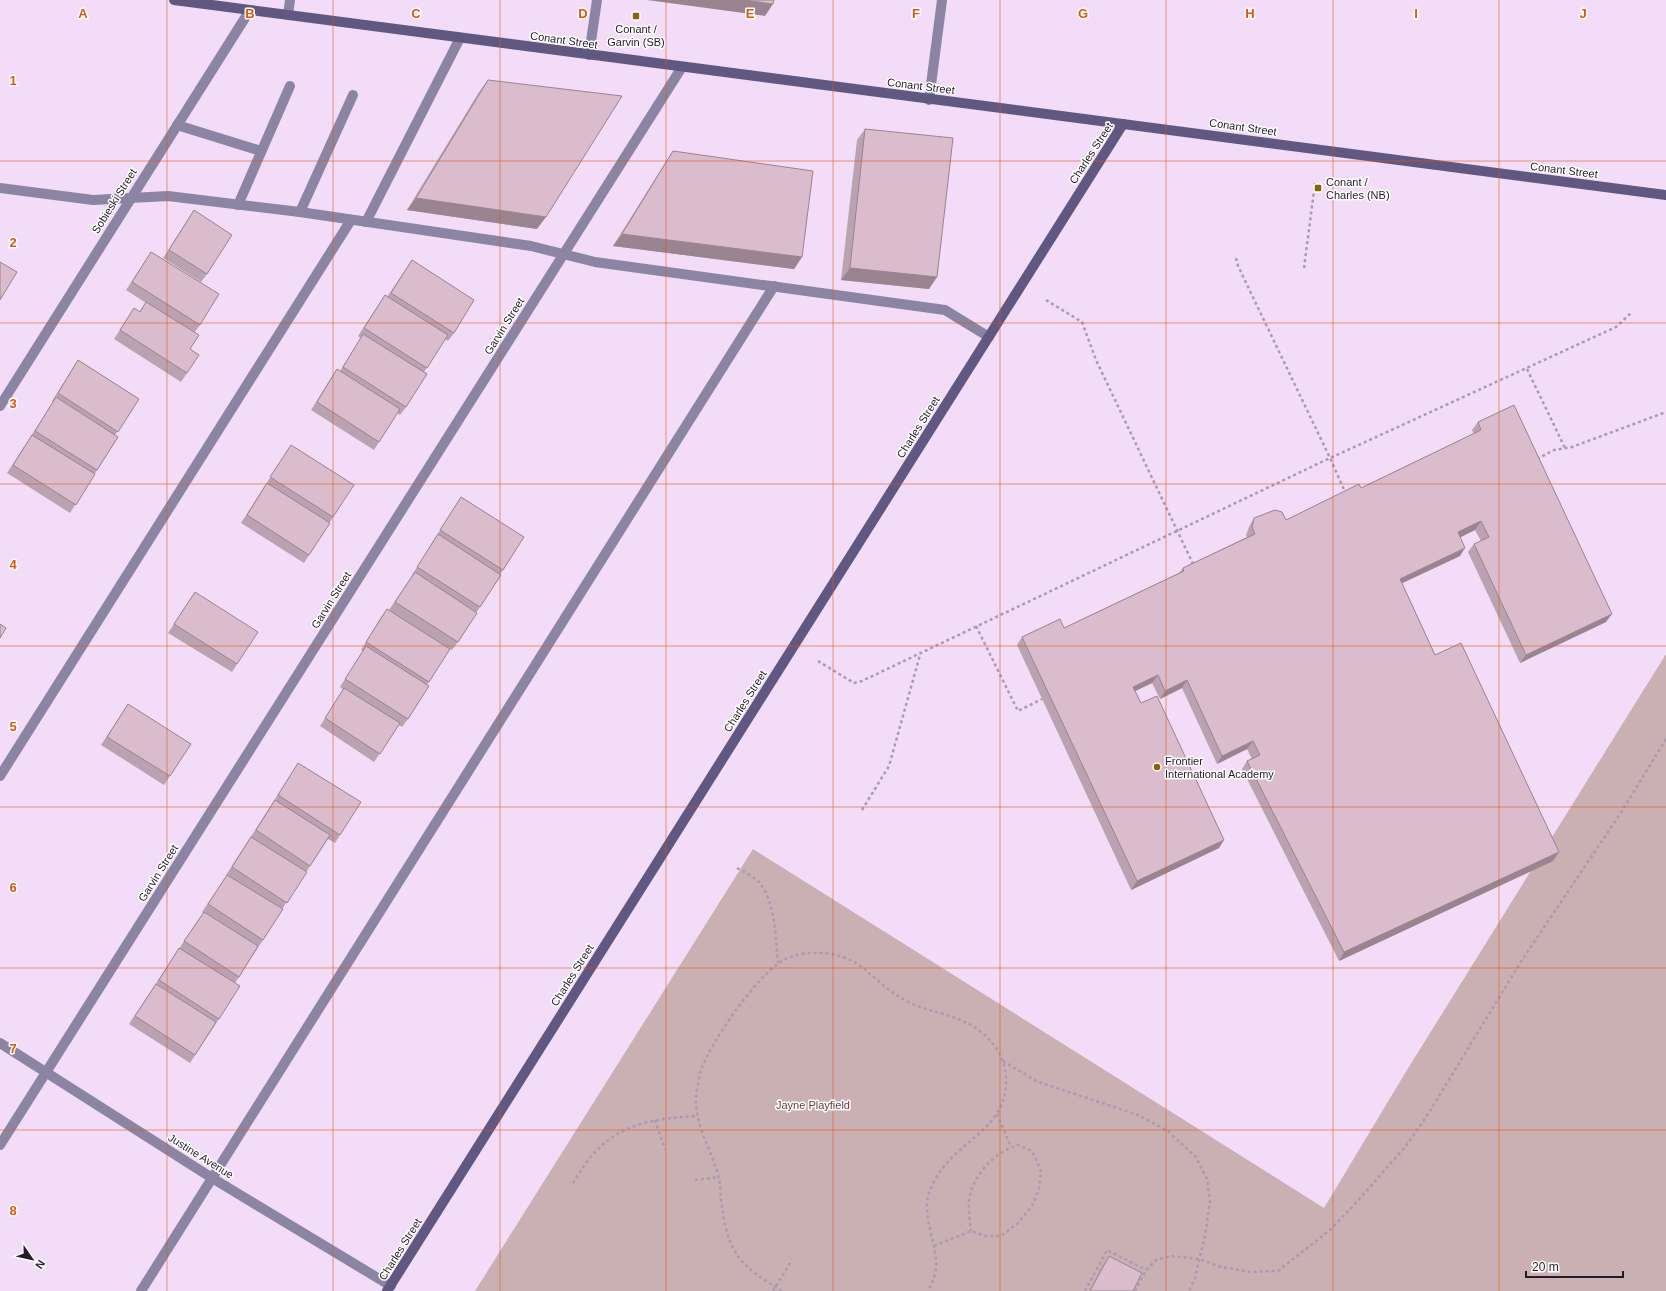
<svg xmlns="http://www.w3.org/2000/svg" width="1666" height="1291" font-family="Arial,sans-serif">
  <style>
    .green { fill: #cab0b3 }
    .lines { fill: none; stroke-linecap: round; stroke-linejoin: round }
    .path { stroke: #ab9ab0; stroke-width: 2.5; stroke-dasharray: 3 3; stroke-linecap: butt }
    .lane { stroke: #8b85a3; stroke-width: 10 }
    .street { stroke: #8b85a3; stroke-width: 10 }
    .secondary { stroke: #615882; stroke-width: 10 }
    .wall { fill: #bba2b0 }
    .shaded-wall { fill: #998490 }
    .building { fill: #dabccd; stroke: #998490 }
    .grid { fill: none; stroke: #de560d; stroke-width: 1; stroke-opacity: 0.55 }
    .poi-dot { fill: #886502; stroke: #fff; stroke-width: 1.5 }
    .labels { text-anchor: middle; stroke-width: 3; stroke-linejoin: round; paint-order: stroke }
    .poi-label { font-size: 11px; fill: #241c26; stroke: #fff; text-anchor: start }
    .street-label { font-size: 11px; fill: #241c26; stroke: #fff }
    .park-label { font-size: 11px; fill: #693840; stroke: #fff }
    .grid-label { font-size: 13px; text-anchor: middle; font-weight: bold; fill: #de560d; stroke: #fff; stroke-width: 3; stroke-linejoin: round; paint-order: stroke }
  </style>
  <rect width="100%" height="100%" fill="#f2dcf8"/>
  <path class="green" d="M1666 654V1291H475L753 849 1324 1208 1407 1070Z"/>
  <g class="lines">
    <g class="path">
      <path d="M1236 258 1238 266 1330 458 1346 494"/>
      <path d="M1304 268 1315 183"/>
      <path d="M1046 300 1082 322 1096 360 1194 566"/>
      <path d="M1527 369 1565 448"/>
      <path d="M1537 459 1554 450 1572 447 1666 412"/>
      <path d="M976 626 1018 711 1042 699"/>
      <path d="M818 661 854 683 862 681 1330 458 1616 327 1632 312"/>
      <path d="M862 810 889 766 920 655"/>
      <path d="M737 868C746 873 757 878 762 886 775 904 776 942 778 963"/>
      <path d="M1003 1061 1036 1081 1138 1115 1168 1131 1195 1156 1207 1179 1210 1201 1205 1236 1195 1278 1189 1291"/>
      <path d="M997 1114 1011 1147"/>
      <path d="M655 1120 665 1149"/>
      <path d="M695 1180 719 1177"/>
      <path d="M573 1183C581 1171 588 1158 599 1148 626 1122 661 1118 697 1116"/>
      <path d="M934 1246 971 1231 985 1236H1001L1017 1224 1032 1206 1039 1189 1041 1171 1032 1151 1018 1145C998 1151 980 1168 972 1188 967 1201 969 1217 971 1231"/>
      <path d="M773 1291 792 1260"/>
      <path d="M782 1291C742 1266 729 1257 722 1207 720 1195 721 1183 717 1171 709 1146 695 1124 696 1097 697 1088 699 1078 701 1070 711 1042 759 971 786 959 793 955 804 953 812 953 863 951 869 982 907 1001 923 1010 941 1012 958 1019 984 1029 1006 1051 1006 1080 1007 1125 965 1138 942 1169 936 1176 932 1185 929 1193 922 1214 935 1239 936 1261 937 1271 933 1282 928 1291"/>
      <path d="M1085 1291 1107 1250 1146 1270"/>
      <path d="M1135 1291 1146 1270 1156 1260 1171 1256 1199 1259 1221 1267 1250 1272 1278 1271 1330 1230 1354 1205 1406 1146 1428 1114 1522 960 1622 811 1666 739"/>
    </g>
    <g class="lane">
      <path d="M288 15 290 0"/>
      <path d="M589 55 597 0"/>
      <path d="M177 125 261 151"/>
      <path d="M0 188 93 200 168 196 300 212 531 246 595 262 945 310 989 337"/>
      <path d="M238 205 290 86"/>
      <path d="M300 212 353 95"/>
      <path d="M366 222 460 38"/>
      <path d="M0 776 351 220"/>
      <path d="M141 1291 774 286"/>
    </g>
    <g class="street">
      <path d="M929 100 942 0"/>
      <path d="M0 406 250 10"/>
      <path d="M0 1043 212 1178 391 1286"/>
      <path d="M0 1145 682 67"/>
    </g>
    <g class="secondary">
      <path d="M174 0 1666 195"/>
      <path d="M387 1291 1123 124"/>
    </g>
  </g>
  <g class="wall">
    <path d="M488 80 537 229 407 210 479 92Z"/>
    <path d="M865 129 929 289 841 280 857 140Z"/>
    <path d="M673 151 802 257 794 269 613 246 665 163Z"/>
    <path d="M194 210 207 274 201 282 163 258Z"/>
    <path d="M151 252 200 325 194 333 190 349 187 373 181 382 114 339 134 308 139 312 146 303 126 290Z"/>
    <path d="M412 260 454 333 448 341 445 339 424 372 406 407 400 415 397 413 374 450 311 410 331 378 337 369 340 371 361 338 358 336 379 304 385 295 387 297Z"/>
    <path d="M78 360 139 399 115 435 118 437 70 513 7 473 53 402 52 401Z"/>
    <path d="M1478 422 1606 622 1520 663 1468 552 1474 544 1481 541 1475 530 1460 537V556L1402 583 1435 655 1553 861 1339 961 1242 769 1247 761 1252 759 1247 749 1217 764 1182 688 1160 699 1152 683 1135 691 1141 703 1219 848 1131 890 1017 645 1022 637 1064 628 1179 573 1183 568 1247 537 1246 535 1249 527 1254 518 1286 520 1361 488 1474 434 1472 430Z"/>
    <path d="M291 445 333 517 304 563 241 523Z"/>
    <path d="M461 497 503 570 458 642 452 650 450 649 427 685 408 719 402 727 399 725 374 762 320 726 344 690 340 687 363 651 361 650 381 617 387 609 389 610 412 576V575L435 538Z"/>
    <path d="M195 592 237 664 232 672 168 633Z"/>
    <path d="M128 704 170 776 164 785 101 745Z"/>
    <path d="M298 763 340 835 335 843 328 839 306 872 282 909H283L235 983 219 1019 190 1063 129 1024 174 956 203 913 202 912 227 875H226L250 838Z"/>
    <path d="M1109 1256 1133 1291H1089L1103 1264Z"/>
  </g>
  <g class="shaded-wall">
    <path d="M647 0H744L773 4 765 16Z"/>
    <path d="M416 198 546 217 537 229 407 210Z"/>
    <path d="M622 234 802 257 794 269 613 246Z"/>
    <path d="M850 268 937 277 929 289 841 280Z"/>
    <path d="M1481 521 1475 530 1453 541 1458 532Z"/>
    <path d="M1465 548 1460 556 1394 587 1400 579Z"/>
    <path d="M1612 614 1606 622 1520 663 1526 655Z"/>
    <path d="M1158 675 1152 683 1127 695 1133 687Z"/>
    <path d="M1187 680 1182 688 1160 699 1165 691Z"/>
    <path d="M1253 741 1247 749 1217 764 1222 756Z"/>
    <path d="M1224 840 1219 848 1131 890 1137 881Z"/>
    <path d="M1559 852 1553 861 1339 961 1344 952Z"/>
  </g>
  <g class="building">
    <path d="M744 0H774L773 4Z"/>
    <path d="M488 80 622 96 546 217 416 198Z"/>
    <path d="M865 129 953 138 937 277 850 268Z"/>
    <path d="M673 151 813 171 802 257 622 234Z"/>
    <path d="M194 210 232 235 207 274 169 250Z"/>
    <path d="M151 252 219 294 200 325 132 282Z"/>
    <path d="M412 260 474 300 454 333 391 293Z"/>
    <path d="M0 262 17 272 0 300Z"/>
    <path d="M385 295 448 335 427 368 364 328Z"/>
    <path d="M146 302 199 335 190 349 199 355 187 373 120 330 134 308 140 312Z"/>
    <path d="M363 334 427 374 406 407 343 367Z"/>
    <path d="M78 360 139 399 118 432 58 393Z"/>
    <path d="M337 369 400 409 379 442 317 402Z"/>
    <path d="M56 397 118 437 97 470 35 431Z"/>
    <path d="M1514 405 1612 614 1526 655 1474 544 1489 537 1481 521 1458 532 1465 548 1400 579 1435 655 1461 643 1559 852 1344 952 1247 761 1260 755 1253 741 1222 756 1187 680 1165 691 1158 675 1133 687 1141 703 1157 696 1224 840 1137 881 1022 637 1060 619 1064 628 1184 571 1183 568 1255 534 1252 527 1254 518 1275 510 1282 512 1286 520 1359 484 1361 488 1481 430 1478 422Z"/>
    <path d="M32 435 95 474 76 505 13 465Z"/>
    <path d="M291 445 354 485 333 517 270 477Z"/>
    <path d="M267 483 330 523 309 555 247 515Z"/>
    <path d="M461 497 524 537 503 570 440 530Z"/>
    <path d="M438 534 501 575 480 607 417 567Z"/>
    <path d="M415 572 477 613 458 642 395 602Z"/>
    <path d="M195 592 258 632 237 664 174 624Z"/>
    <path d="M387 609 450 649 429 682 366 642Z"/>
    <path d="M0 624 6 628 0 638Z"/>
    <path d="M366 646 429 686 408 719 345 679Z"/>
    <path d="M344 688 400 723 380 754 325 718Z"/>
    <path d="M128 704 191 744 170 776 107 737Z"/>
    <path d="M298 763 361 802 340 835 278 795Z"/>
    <path d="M275 800 330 835 310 866 256 830Z"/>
    <path d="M251 837 307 872 287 903 232 867Z"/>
    <path d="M227 875 283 909 263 940 208 904Z"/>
    <path d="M204 912 258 946 239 977 184 941Z"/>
    <path d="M179 948 240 986 219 1019 159 980Z"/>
    <path d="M156 984 216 1022 195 1055 135 1016Z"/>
    <path d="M1109 1256 1142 1273 1133 1291H1090Z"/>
  </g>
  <path class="grid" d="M167 0V1291M333 0V1291M500 0V1291M666 0V1291M833 0V1291M1000 0V1291M1166 0V1291M1333 0V1291M1499 0V1291M0 161H1666M0 323H1666M0 484H1666M0 646H1666M0 807H1666M0 968H1666M0 1130H1666"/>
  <g class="poi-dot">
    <rect x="632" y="12" width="8" height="8" rx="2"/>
    <rect x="1314" y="184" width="8" height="8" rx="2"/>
    <circle cx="1157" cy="767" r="4"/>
  </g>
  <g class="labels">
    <g class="poi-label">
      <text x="636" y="33" text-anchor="middle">Conant /<tspan x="636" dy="13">Garvin (SB)</tspan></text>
      <text x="1326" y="186">Conant /<tspan x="1326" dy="13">Charles (NB)</tspan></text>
      <text x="1165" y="765">Frontier<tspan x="1165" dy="13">International Academy</tspan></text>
    </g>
    <g class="street-label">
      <text transform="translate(564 40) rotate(8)" y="4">Conant Street</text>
      <text transform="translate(921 86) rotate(7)" y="4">Conant Street</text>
      <text transform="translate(1243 127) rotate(8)" y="4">Conant Street</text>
      <text transform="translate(1091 153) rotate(-57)" y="4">Charles Street</text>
      <text transform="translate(1564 170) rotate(7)" y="4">Conant Street</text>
      <text transform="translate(114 201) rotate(-58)" y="4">Sobieski Street</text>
      <text transform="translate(504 326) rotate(-58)" y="4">Garvin Street</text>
      <text transform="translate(918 427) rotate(-58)" y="4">Charles Street</text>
      <text transform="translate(331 600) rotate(-58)" y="4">Garvin Street</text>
      <text transform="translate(745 701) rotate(-58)" y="4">Charles Street</text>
      <text transform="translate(158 873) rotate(-58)" y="4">Garvin Street</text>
      <text transform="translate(572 975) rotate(-58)" y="4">Charles Street</text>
      <text transform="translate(201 1156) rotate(32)" y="4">Justine Avenue</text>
      <text transform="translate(400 1249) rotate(-58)" y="4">Charles Street</text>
    </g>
    <g class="park-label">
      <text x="813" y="1109">Jayne Playfield</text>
    </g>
  </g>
  <g class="grid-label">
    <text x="83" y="18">A</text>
    <text x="250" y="18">B</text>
    <text x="416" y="18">C</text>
    <text x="583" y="18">D</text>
    <text x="750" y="18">E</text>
    <text x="916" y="18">F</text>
    <text x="1083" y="18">G</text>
    <text x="1250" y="18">H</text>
    <text x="1416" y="18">I</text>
    <text x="1583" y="18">J</text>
    <text x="13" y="85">1</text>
    <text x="13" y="247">2</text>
    <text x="13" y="408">3</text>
    <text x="13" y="569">4</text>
    <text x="13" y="731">5</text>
    <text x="13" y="892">6</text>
    <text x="13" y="1053">7</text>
    <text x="13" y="1215">8</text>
  </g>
  <g transform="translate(32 1259) rotate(124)" stroke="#ffffff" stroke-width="3" paint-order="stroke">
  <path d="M0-3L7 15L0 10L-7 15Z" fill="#241c26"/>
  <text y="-6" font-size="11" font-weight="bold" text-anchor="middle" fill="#241c26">N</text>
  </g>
  <path d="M1526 1271v6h97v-6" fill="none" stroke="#241c26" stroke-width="2"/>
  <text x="1532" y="1271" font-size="12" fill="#241c26" stroke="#ffffff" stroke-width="3" paint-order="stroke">20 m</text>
</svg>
